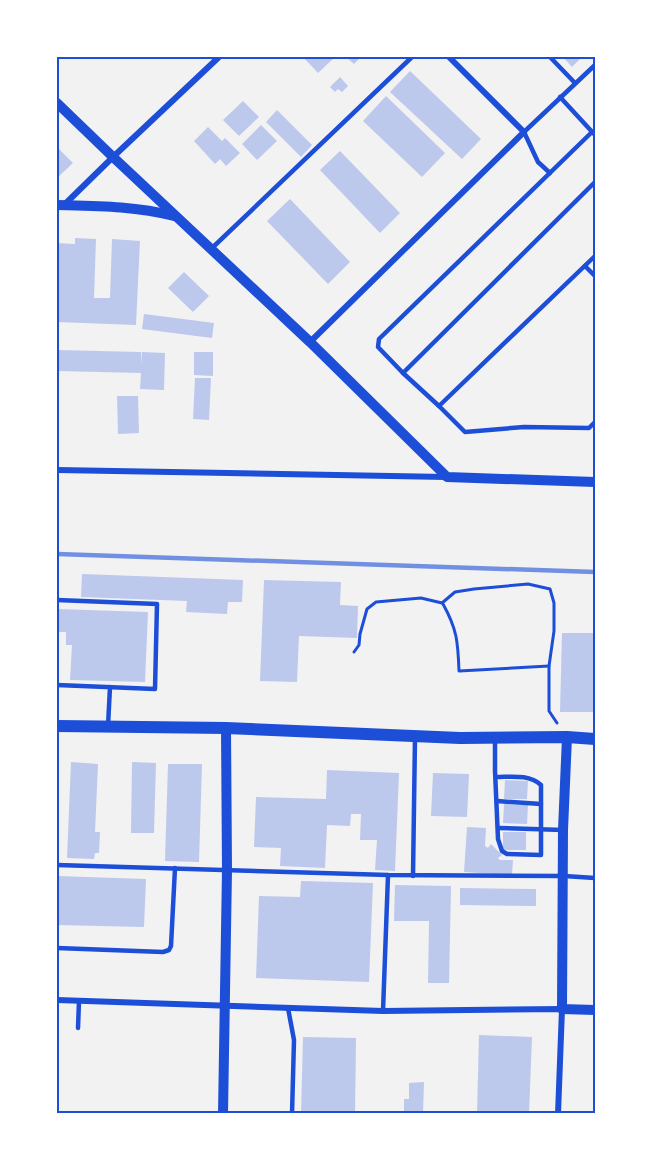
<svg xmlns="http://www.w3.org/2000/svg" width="652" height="1171" font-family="'PT Sans',sans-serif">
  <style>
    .building { fill: #bdc9ec }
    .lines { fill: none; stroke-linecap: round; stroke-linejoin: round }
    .path { stroke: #1d4ed8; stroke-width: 3 }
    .service { stroke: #1d4ed8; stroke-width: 4.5 }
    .minor { stroke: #1d4ed8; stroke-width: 6 }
    .tertiary { stroke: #1d4ed8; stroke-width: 10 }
    .secondary { stroke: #1d4ed8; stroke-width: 12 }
    .rail { stroke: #7290e2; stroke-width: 4.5 }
    .neatline { fill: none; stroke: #1d4ed8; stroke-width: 2 }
  </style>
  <rect width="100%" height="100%" fill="#f2f2f2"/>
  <g class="building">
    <path d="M303 57H335L318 73Z"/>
    <path d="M346 57H361L354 64Z"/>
    <path d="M563 57H582L572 67Z"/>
    <path d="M410 71 481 139 462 159 390 92Z"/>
    <path d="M340 77 348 86 342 92 338 89 335 92 330 87Z"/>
    <path d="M386 96 445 153 422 177 363 121Z"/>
    <path d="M243 101 259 117 239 136 223 120Z"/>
    <path d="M277 110 312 145 301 157 266 122Z"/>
    <path d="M261 125 277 141 257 160 242 144Z"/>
    <path d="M208 127 222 141 225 138 240 153 226 166 220 159 215 164 194 141Z"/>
    <path d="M57 147 73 163 57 178Z"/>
    <path d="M340 151 400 213 380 233 320 170Z"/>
    <path d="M290 199 350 262 328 284 267 221Z"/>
    <path d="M75 238 96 239 94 298H110L112 239 140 241 136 325 57 322V243L75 244Z"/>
    <path d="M184 272 209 296 193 312 168 288Z"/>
    <path d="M144 314 214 323 212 338 142 329Z"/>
    <path d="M57 350 141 352 142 364V352L165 353 164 390 140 389 141 373 57 371Z"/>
    <path d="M194 352H213V376L194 375Z"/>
    <path d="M195 378H211L209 420 193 419Z"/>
    <path d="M117 396H138L139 433 118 434Z"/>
    <path d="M82 574 243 580 242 602H228L227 614 186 612 187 601 81 597Z"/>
    <path d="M264 580 341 582 340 605 358 606 357 638 299 636 297 682 260 681Z"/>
    <path d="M57 609 148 612 145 682 70 680 72 645H66V632H57Z"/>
    <path d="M562 633H595V712H560Z"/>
    <path d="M71 762 98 764 95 832H100L99 853H95L94 859 67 858Z"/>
    <path d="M132 762 156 763 154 833H131Z"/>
    <path d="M168 764H202L199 862 165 861Z"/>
    <path d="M327 770 399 773 395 871 375 870 377 840H360L361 814H351L350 826 327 825 325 868 280 866 281 848 254 847 256 797 326 799Z"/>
    <path d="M433 773 469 774 467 817 431 816Z"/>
    <path d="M505 780 528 781 527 799H504Z"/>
    <path d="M504 804 528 805 527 824 503 823Z"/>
    <path d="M467 827 486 828 485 846 488 848 491 844 502 855 498 858 500 860H513L512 875 464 872Z"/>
    <rect x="503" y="832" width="23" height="18"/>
    <path d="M57 876 146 879 144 927 57 925Z"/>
    <path d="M301 881 373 883 369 982 256 978 259 896 300 897Z"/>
    <path d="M395 885 451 886 449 983H428L429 921H394Z"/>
    <path d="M460 888 536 889V906L460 905Z"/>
    <path d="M479 1035 532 1037 529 1114H477Z"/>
    <path d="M303 1037 356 1038 355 1114H301Z"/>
    <path d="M424 1082 423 1114H404V1099H409V1083Z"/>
  </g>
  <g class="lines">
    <g class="path">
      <path d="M443 604C457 629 458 642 459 671L549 666"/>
      <path d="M354 652 359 645 360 634 367 609 376 602 421 598 442 603 455 592 474 589 528 584 550 589 554 603V631L549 666V711L557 723"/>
    </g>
    <g class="service">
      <path d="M550 57 575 83"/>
      <path d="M560 97 595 135"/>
      <path d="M550 173 538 162 524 132 595 65"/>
      <path d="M211 249 412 57"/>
      <path d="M595 256 439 406 465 432 524 427 589 428 595 422"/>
      <path d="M585 266 595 276"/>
      <path d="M403 373 378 347 379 339 592 132"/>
      <path d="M439 406 403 373 595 182"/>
      <path d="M57 600 157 604 155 689 57 685"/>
      <path d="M108 726 110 687"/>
      <path d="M495 738V771L498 839 502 851 507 854 541 855V785C529 774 511 777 496 777"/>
      <path d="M497 801 541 804"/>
      <path d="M498 828 563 830"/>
      <path d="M57 865 388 875 564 876 595 878"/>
      <path d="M413 876 415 737"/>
      <path d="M57 948 163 952 169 950 171 946 175 868"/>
      <path d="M288 1008 294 1040 292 1114"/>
      <path d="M383 1011 388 875"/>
      <path d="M78 1028 79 1001"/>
    </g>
    <g class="minor">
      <path d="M64 205 113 157 219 57"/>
      <path d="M310 342 524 132 449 57"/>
      <path d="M57 470 446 477"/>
      <path d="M57 1000 383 1011 562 1009 558 1114"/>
    </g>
    <g class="tertiary">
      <path d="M57 103 113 157 310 342 447 477 595 482"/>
      <path d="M57 205C97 206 135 206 174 216"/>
      <path d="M567 737 563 830 562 1009 595 1010"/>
      <path d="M223 1114 227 870 226 728"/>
    </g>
    <path class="secondary" d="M57 726 226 728 460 738 567 737 595 739"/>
    <path class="rail" d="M57 554 595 572"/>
  </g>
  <rect width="652" height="1171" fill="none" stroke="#ffffff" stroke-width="117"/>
  <rect x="58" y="58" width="536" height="1054" class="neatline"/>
</svg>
